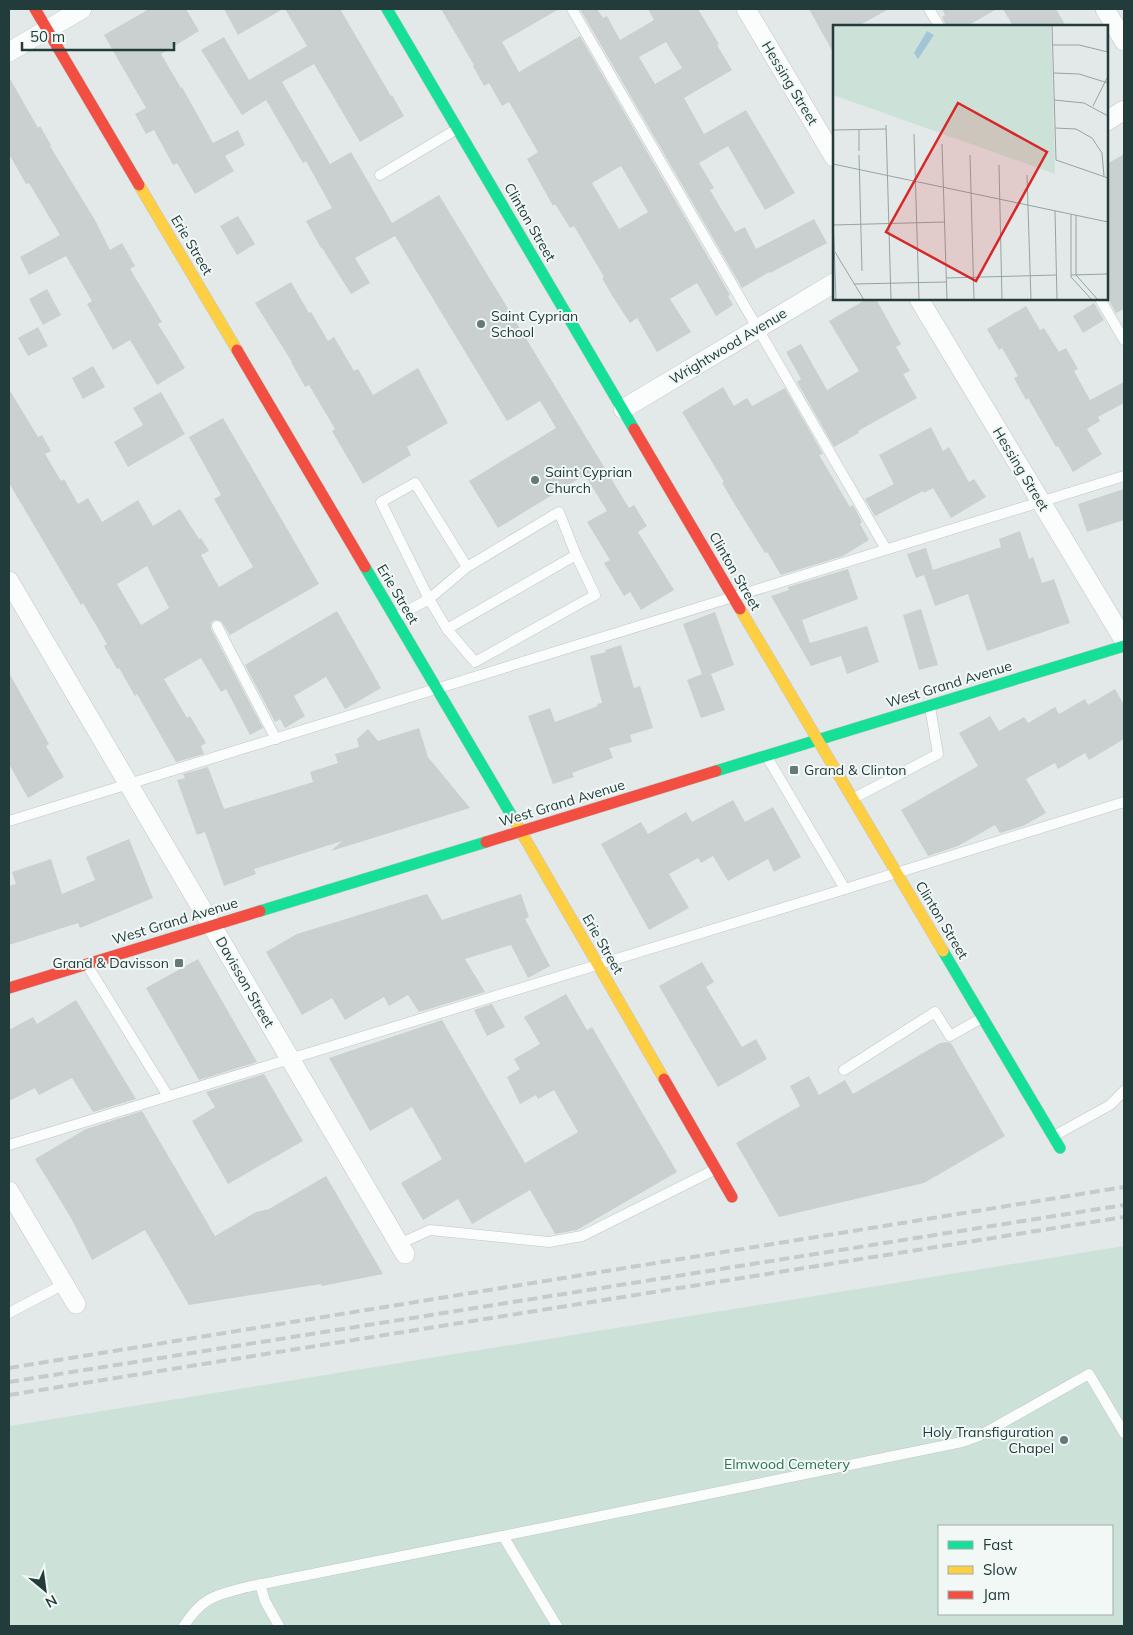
<svg xmlns="http://www.w3.org/2000/svg" width="1133" height="1635" font-family="Mulish,sans-serif">
  <style>
    .green { fill: #cce2d8; fill-rule: evenodd }
    .building { fill: #cad0cf; fill-rule: evenodd }
    .lines { fill: none; stroke-linecap: round; stroke-linejoin: round }
    .lane-casing { stroke: #c0c6c5; stroke-width: 11 }
    .street-casing { stroke: #c0c6c5; stroke-width: 20 }
    .fast-casing { stroke: #bfc6c5; stroke-width: 12 }
    .slow-casing { stroke: #bfc6c5; stroke-width: 12 }
    .jam-casing { stroke: #bfc6c5; stroke-width: 12 }
    .lane { stroke: #fbfcfc; stroke-width: 10 }
    .street { stroke: #fbfcfc; stroke-width: 19 }
    .fast { stroke: #16e098; stroke-width: 11 }
    .slow { stroke: #ffcf43; stroke-width: 11 }
    .jam { stroke: #f24e42; stroke-width: 11 }
    .rail { stroke: #c6caca; stroke-width: 4; stroke-dasharray: 10 5; stroke-linecap: butt }
    .poi-dot { fill: #657978; stroke: #f1f8f6; stroke-width: 2 }
    .labels { text-anchor: middle; stroke-width: 4; stroke-linejoin: round; paint-order: stroke }
    .street-label { font-size: 14px; fill: #213c3b; stroke: #f1f8f6 }
    .poi-label { font-size: 14px; fill: #213c3b; stroke: #f1f8f6; text-anchor: start }
    .park-label { font-size: 14px; fill: #2b7357; stroke: #f1f8f6 }
    .inset-road { fill: none; stroke: #95a4a3; stroke-width: 1 }
    .view { fill: #d62828; fill-opacity: 0.15; stroke: #d62828; stroke-width: 2.5 }
    .inset-edge { fill: none; stroke: #213c3b; stroke-width: 2.5 }
  </style>
  <rect width="100%" height="100%" fill="#e3e9e8"/>
  <path class="green" d="M1124 1246V1626H9V1426ZM939 1526H1112V1614H939Z"/>
  <g class="building">
    <path d="M149 9H186L199 31 161 54 181 88 182 87 213 143 238 130 245 145 225 156 234 171 195 194 177 163 173 165 154 130 146 134 135 114 146 108 104 35Z"/>
    <path d="M224 9H283L238 35Z"/>
    <path d="M285 9H340L391 96 392 95 404 116 360 142 314 64 282 82 330 164 351 152 392 223 439 195 629 508 634 505 647 526 638 532 674 590 641 610 630 592 624 596 604 563 610 560 587 522 607 511 585 475 498 528 469 481 556 428 540 401 507 421 395 236 355 258 370 283 351 294 322 248H321L306 221 332 208 306 161 303 163 266 100 242 115 201 50 224 37 249 80 307 46Z"/>
    <path d="M441 9H559L502 42 519 72 580 36 730 295 728 296 733 305 716 316 697 283 670 299 691 332 657 352 637 318 630 323 613 297 602 278 604 277 574 226 570 228 555 204 553 206 527 159 538 152 509 102 502 106 489 83 484 86 473 66 474 65ZM621 166 648 212 619 229 592 183Z"/>
    <path d="M580 9H597L603 18 607 16 620 40 654 20 648 9H698L719 44 717 45 732 70 684 98 704 134 746 110 795 193 765 210 728 146 699 163 714 188 710 190 735 232 745 227 756 249 814 219 827 243 770 273 769 272 742 288ZM666 42 682 68 655 84 639 57Z"/>
    <path d="M809 9H889L858 26H834V54Z"/>
    <path d="M942 9H997L967 26H946L942 17 945 15Z"/>
    <path d="M1003 9H1056L1066 26H1013Z"/>
    <path d="M9 77 38 128 40 126 51 145 50 146 96 222 110 250 122 243 135 266 130 269 162 322 158 324 185 368 157 385 130 340 113 350 87 304 92 301 66 256 29 275 20 257 60 235 29 183 26 184 9 154Z"/>
    <path d="M1124 154V309L1116 313 1107 297V164Z"/>
    <path d="M238 216 255 244 237 255 220 226Z"/>
    <path d="M291 282 309 313 311 312 328 341 334 337 354 371 358 369 373 395 418 368 448 423 407 447 411 455 363 484 332 431 335 429 309 385 305 387 291 362H292L255 303Z"/>
    <path d="M47 289 61 315 43 325 29 299Z"/>
    <path d="M867 299H876L901 344 896 347 910 371 903 374 917 398 858 431 859 433 834 447 797 382 801 379 786 352 801 344 827 390 859 371 829 321Z"/>
    <path d="M1094 303 1104 320 1083 333 1073 316Z"/>
    <path d="M1026 306 1040 330 1044 328 1059 352 1066 348 1078 369 1074 371 1090 400 1124 382V403L1098 417 1100 421 1087 429 1102 454 1073 472 1058 446 1056 447 1028 398 1026 400 1014 378 1018 376 1002 348 999 350 987 329Z"/>
    <path d="M38 327 48 346 28 356 18 338Z"/>
    <path d="M93 366 105 387 83 399 72 378Z"/>
    <path d="M723 387 734 406 747 398 752 406 785 388 823 454 819 455 850 507 853 505 862 522 860 524 869 540 843 556 781 575 767 552 765 553 735 505 722 483 724 482 682 412Z"/>
    <path d="M9 389 38 437 42 435 51 451 45 454 61 481 64 479 78 504 88 498 102 522 138 500 153 526 180 509 199 539 201 538 209 551 201 555 219 587 253 567 214 499 221 495 189 437 223 418 319 584 230 635 221 621 214 620 211 623V629L263 728 250 735 226 689 221 692 201 658 164 679 187 718 190 716 206 743 201 746 204 754 176 762 137 694 135 696 119 668 117 669 104 646 107 644 83 603 81 605 9 483ZM147 566 169 608 141 625 117 584Z"/>
    <path d="M161 392 185 434 128 467 114 442 143 425 133 408Z"/>
    <path d="M931 427 943 451 949 447 969 482 974 479 986 497 951 518 933 488 924 493 923 491 875 516 865 499 894 484 879 455Z"/>
    <path d="M1124 489V520L1087 532 1078 504Z"/>
    <path d="M1020 531 1029 559 1033 557 1042 583 1054 579 1070 623 987 651 968 594 935 606 924 575 916 578 907 554 926 548 933 570 1001 547 999 539Z"/>
    <path d="M848 569 858 599 802 620 810 643 867 626 879 662 847 674 841 656 811 666 771 596 789 590 788 587Z"/>
    <path d="M921 609 938 665 919 670 903 615Z"/>
    <path d="M337 611 381 688 345 709 326 677 294 696 305 716 285 728 280 719 275 722 245 665Z"/>
    <path d="M715 612 734 665 711 674 725 710 701 718 687 680 702 674 683 624Z"/>
    <path d="M621 645 634 688 640 686 653 728 630 735 632 742 609 748 613 758 572 773 574 777 553 784 528 716 550 708 555 722 598 706 597 704 602 703 590 656 606 652 605 650Z"/>
    <path d="M9 673 49 744 46 746 64 777 28 798 9 764Z"/>
    <path d="M1115 689 1124 705V739L1089 760 1085 753 1058 769 1055 763 1026 779 1046 813 1023 826 1000 833 995 825 958 846 928 856 901 810 978 766 959 733 990 716 999 731 1024 717 1028 723 1055 707 1059 714 1085 699 1088 705Z"/>
    <path d="M419 728 428 757 470 808 331 851 342 841 254 869 256 874 224 886 205 832 197 835 177 780 185 778 183 774 208 767 224 809 313 782 310 772 338 763 335 754 359 747 357 739 368 729 378 741Z"/>
    <path d="M733 800 745 822 773 807 801 857 774 872 768 859 728 881 713 856 701 863 698 858 669 874 689 908 649 930 601 844 641 822 648 834 686 812 692 822Z"/>
    <path d="M129 839 153 898 80 928 78 923 9 945V886L16 884 12 872 51 859 62 894 95 880 86 857Z"/>
    <path d="M427 894 442 920 521 894 529 917 525 919 550 966 528 978 511 945 465 959 485 992 419 1012 408 995 389 1006 384 997 345 1020 332 998 302 1015 266 952 297 934Z"/>
    <path d="M198 959 257 1062 199 1080 146 988Z"/>
    <path d="M702 962 714 982 706 987 742 1047 756 1039 767 1059 718 1087 659 986Z"/>
    <path d="M566 994 587 1030 592 1027 677 1172 577 1230 555 1234 530 1190 472 1224 458 1199 423 1220 401 1183 442 1159 412 1107 370 1131 329 1058 442 1020 525 1163 578 1132 554 1090 538 1099 536 1095 520 1104 507 1077 520 1069 514 1059 540 1044 524 1017Z"/>
    <path d="M76 1000 136 1099 93 1112 72 1078 39 1095 35 1088 9 1101V1030L33 1017 37 1024Z"/>
    <path d="M492 1004 505 1027 487 1036 474 1010Z"/>
    <path d="M947 1042 951 1043 1005 1136 924 1183 779 1217 736 1143 800 1106 790 1086 809 1076 819 1095 845 1080 853 1094 940 1043Z"/>
    <path d="M264 1074 303 1141 228 1184 192 1121 215 1107 206 1092Z"/>
    <path d="M142 1111 215 1236 256 1212 269 1209 326 1176 383 1274 322 1286 321 1284 189 1305 145 1230 92 1260 71 1218 35 1159 86 1129Z"/>
  </g>
  <g class="lines">
    <defs>
      <g id="lane">
        <path d="M572 9 886 549"/>
        <path d="M929 9 939 26"/>
        <path d="M380 175 457 129"/>
        <path d="M1100 299 1124 340"/>
        <path d="M415 483 467 567 559 512 576 555 447 629 429 599 381 502Z"/>
        <path d="M396 617 429 599 467 567"/>
        <path d="M217 626 276 739"/>
        <path d="M447 629 475 662 595 595 576 555"/>
        <path d="M767 757 845 889"/>
        <path d="M854 798 938 754 930 707"/>
        <path d="M9 821 1124 476"/>
        <path d="M87 965 168 1096"/>
        <path d="M844 1070 935 1012 950 1036 982 1018"/>
        <path d="M1054 1136 1110 1105 1124 1091"/>
        <path d="M9 1145 845 889 1124 802"/>
        <path d="M399 1244 430 1230 549 1242 582 1236 716 1169"/>
        <path d="M9 1313 64 1284"/>
        <path d="M503 1536 557 1626"/>
        <path d="M260 1584 265 1601 279 1626"/>
        <path d="M184 1626C202 1597 216 1595 247 1587L503 1536 962 1442 979 1436 1089 1374 1124 1433"/>
      </g>
      <g id="street">
        <path d="M746 9 834 157"/>
        <path d="M1105 9 1124 41"/>
        <path d="M9 52 82 9"/>
        <path d="M1107 121 1124 110"/>
        <path d="M919 299 1124 640"/>
        <path d="M623 409 834 283"/>
        <path d="M9 581 405 1254"/>
        <path d="M9 1191 76 1304"/>
      </g>
      <g id="fast">
        <path d="M387 9 634 429"/>
        <path d="M365 567 516 823"/>
        <path d="M716 771 1124 646"/>
        <path d="M260 911 486 842"/>
        <path d="M943 951 1060 1148"/>
      </g>
      <g id="slow">
        <path d="M139 185 237 350"/>
        <path d="M740 609 943 951"/>
        <path d="M516 823 664 1079"/>
      </g>
      <g id="jam">
        <path d="M35 9 139 185"/>
        <path d="M237 350 365 567"/>
        <path d="M634 429 740 609"/>
        <path d="M486 842 716 771"/>
        <path d="M9 988 260 911"/>
        <path d="M664 1079 732 1197"/>
      </g>
    </defs>
    <use href="#lane" class="lane-casing"/>
    <use href="#street" class="street-casing"/>
    <use href="#fast" class="fast-casing"/>
    <use href="#slow" class="slow-casing"/>
    <use href="#jam" class="jam-casing"/>
    <use href="#lane" class="lane"/>
    <use href="#street" class="street"/>
    <use href="#fast" class="fast"/>
    <use href="#slow" class="slow"/>
    <use href="#jam" class="jam"/>
    <g class="rail">
      <path d="M9 1368 1124 1187"/>
      <path d="M9 1382 1124 1205"/>
      <path d="M9 1395 1124 1217"/>
    </g>
  </g>
  <g class="poi-dot">
    <circle cx="481" cy="324" r="5"/>
    <circle cx="535" cy="480" r="5"/>
    <rect x="789" y="765" width="10" height="10" rx="2.5"/>
    <rect x="174" y="958" width="10" height="10" rx="2.5"/>
    <circle cx="1064" cy="1440" r="5"/>
  </g>
  <g class="labels">
    <g class="street-label">
      <text transform="translate(790 83) rotate(59)" y="5">Hessing Street</text>
      <text transform="translate(530 222) rotate(60)" y="5">Clinton Street</text>
      <text transform="translate(192 245) rotate(59)" y="5">Erie Street</text>
      <text transform="translate(728 346) rotate(-31)" y="5">Wrightwood Avenue</text>
      <text transform="translate(1021 469) rotate(59)" y="5">Hessing Street</text>
      <text transform="translate(735 571) rotate(60)" y="5">Clinton Street</text>
      <text transform="translate(398 594) rotate(59)" y="5">Erie Street</text>
      <text transform="translate(949 684) rotate(-17)" y="5">West Grand Avenue</text>
      <text transform="translate(562 803) rotate(-17)" y="5">West Grand Avenue</text>
      <text transform="translate(942 920) rotate(59)" y="5">Clinton Street</text>
      <text transform="translate(175 921) rotate(-17)" y="5">West Grand Avenue</text>
      <text transform="translate(603 944) rotate(60)" y="5">Erie Street</text>
      <text transform="translate(245 982) rotate(60)" y="5">Davisson Street</text>
    </g>
    <g class="poi-label">
      <text x="491" y="321">Saint Cyprian<tspan x="491" dy="16">School</tspan></text>
      <text x="545" y="477">Saint Cyprian<tspan x="545" dy="16">Church</tspan></text>
      <text x="804" y="775">Grand &amp; Clinton</text>
      <text x="169" y="968" text-anchor="end">Grand &amp; Davisson</text>
      <text x="1054" y="1437" text-anchor="end">Holy Transfiguration<tspan x="1054" dy="16">Chapel</tspan></text>
    </g>
    <g class="park-label">
      <text x="787" y="1469">Elmwood Cemetery</text>
    </g>
  </g>
  <g transform="translate(833 25)">
    <rect width="275" height="275" fill="#e3e9e8"/>
    <path d="M0 0H218L222 149 0 70Z" fill="#cce2d8"/>
    <path d="M94 6 101 10 85 34 81 28Z" fill="#a3c5d8"/>
    <path class="inset-road" d="M219 0 223 135 275 153M274 0V26M220 20H246L275 27M221 48 246 49 275 58M221 75 251 78 275 91M260 81 275 51M53 100 58 275M222 103 243 104 259 113 269 128 271 151M0 105 53 104M26 105V126M81 109 86 275M109 119 114 275M26 130 29 246M137 130 141 275M0 139 275 197M166 140 169 275M194 150 198 275M222 186 224 275M238 189V252L259 275M0 190 3 275M243 190V250L265 275M0 200 112 197M2 227 31 275M238 250 275 249M113 253 223 250M21 259 113 257"/>
    <path class="view" d="M125 78 214 127 143 256 53 207Z"/>
    <rect width="275" height="275" class="inset-edge"/>
  </g>
  <rect width="1133" height="1635" fill="none" stroke="#213c3b" stroke-width="20"/>
  <rect x="938" y="1525" width="175" height="90" fill="#f1f8f6" stroke="#9eadab"/>
  <rect x="948" y="1541" width="25" height="8" fill="#16e098" stroke="#9eadab"/>
  <text x="983" y="1550" font-size="15" fill="#213c3b">Fast</text>
  <rect x="948" y="1566" width="25" height="8" fill="#ffcf43" stroke="#9eadab"/>
  <text x="983" y="1575" font-size="15" fill="#213c3b">Slow</text>
  <rect x="948" y="1591" width="25" height="8" fill="#f24e42" stroke="#9eadab"/>
  <text x="983" y="1600" font-size="15" fill="#213c3b">Jam</text>
  <g transform="translate(45 1590) rotate(151)" stroke="#f1f8f6" stroke-width="4" paint-order="stroke">
  <path d="M0-4L9 19L0 12L-9 19Z" fill="#213c3b"/>
  <text y="-8" font-size="14" font-weight="bold" text-anchor="middle" fill="#213c3b">N</text>
  </g>
  <path d="M22 42v8h152v-8" fill="none" stroke="#213c3b" stroke-width="2.5"/>
  <text x="30" y="42" font-size="15" fill="#213c3b" stroke="#f1f8f6" stroke-width="4" paint-order="stroke">50 m</text>
</svg>
